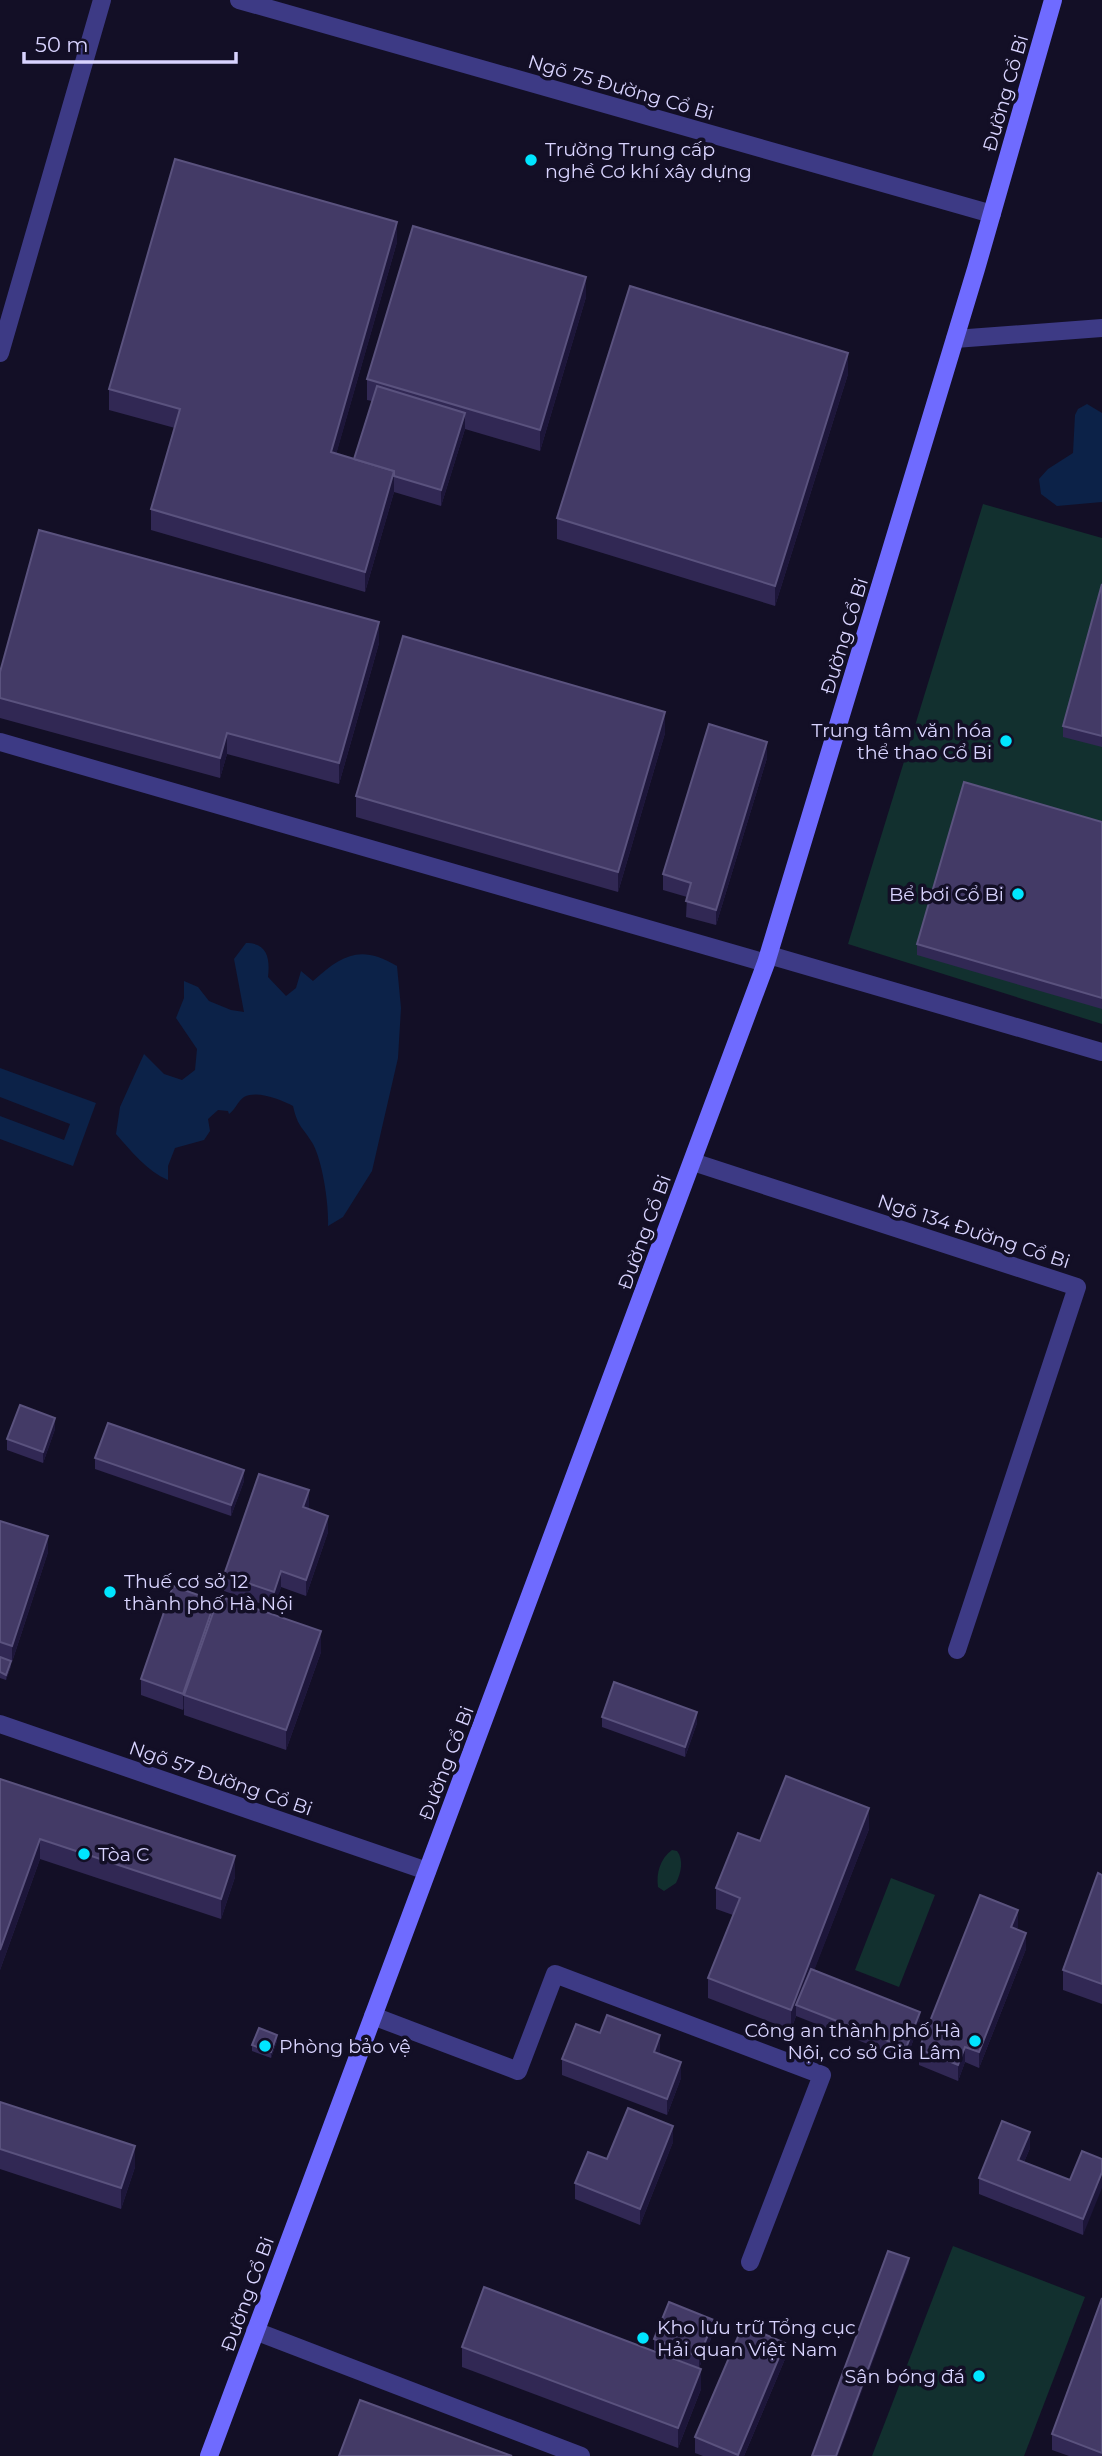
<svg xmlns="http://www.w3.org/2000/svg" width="1102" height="2456" font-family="Montserrat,sans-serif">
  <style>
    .green { fill: #12302f }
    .water { fill: #0c2248 }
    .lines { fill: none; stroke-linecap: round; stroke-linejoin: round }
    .minor { stroke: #3d3a85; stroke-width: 18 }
    .tertiary { stroke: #3d3a85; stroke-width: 18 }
    .secondary { stroke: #6f6bff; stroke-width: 18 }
    .wall { fill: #312854 }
    .shaded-wall { fill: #1d163a }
    .building { fill: #433a66; stroke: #5a527e; stroke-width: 2 }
    .poi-dot { fill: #00e5ff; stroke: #130f26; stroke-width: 2.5 }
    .labels { text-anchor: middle; stroke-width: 7; stroke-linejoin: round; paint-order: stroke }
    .street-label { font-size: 19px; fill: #d9d4ff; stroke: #130f26 }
    .poi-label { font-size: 19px; fill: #d9d4ff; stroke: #130f26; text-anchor: start }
  </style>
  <rect width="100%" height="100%" fill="#130f26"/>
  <g class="green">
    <path d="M983 504 1102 538V1024L848 944Z"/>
    <path d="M672 1850 677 1851C684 1860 681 1873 676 1883L664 1891 658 1887C656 1873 660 1859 672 1850Z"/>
    <path d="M891 1878 935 1895 899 1987 855 1970Z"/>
    <path d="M953 2246 1085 2297 1024 2456H872Z"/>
  </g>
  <g class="water">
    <path d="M1087 404 1102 413V502L1057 506 1041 494 1039 479 1048 469 1073 453 1075 415 1078 409Z"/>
    <path d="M246 943C268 943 270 959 268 977L286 996 296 988 301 971 313 981C342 955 360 944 397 966L401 1008 398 1058 372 1171 343 1217 328 1226C329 1205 323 1163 313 1144 303 1127 298 1128 293 1106 281 1100 258 1090 244 1097 238 1101 235 1110 229 1114L228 1111 218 1110 208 1119 210 1131 204 1140 175 1148 168 1166V1180C147 1171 131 1151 116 1134L120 1107 144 1054 164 1074 182 1080 195 1070 197 1049 176 1018 184 998V981L198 987 209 1001 231 1010 244 1012 234 959Z"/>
    <path d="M0 1068 96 1103 73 1166 0 1139V1116L64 1140 70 1124 0 1097Z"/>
  </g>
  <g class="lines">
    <g class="minor">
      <path d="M239 0 992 214"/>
      <path d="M955 339 1102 328"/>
      <path d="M0 742 766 963"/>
      <path d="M769 955 1102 1052"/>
      <path d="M693 1162 1077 1287 957 1650"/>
      <path d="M0 1724 427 1871"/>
      <path d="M373 2016 518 2071 555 1974 822 2075 750 2262"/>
      <path d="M255 2331 581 2456"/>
    </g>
    <path class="tertiary" d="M0 353 102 0"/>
    <path class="secondary" d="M209 2456 766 963 976 269 1053 0"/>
  </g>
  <g class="wall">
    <path d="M397 242 336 454 354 459 372 401 367 400V379L586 297 540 451 465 429 441 506 394 492 365 592 151 530V509L175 428 109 410V389Z"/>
    <path d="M848 374 775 606 557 539V518Z"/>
    <path d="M1102 584V747L1063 737V726Z"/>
    <path d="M379 643 339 784 227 754 220 778 0 718V672Z"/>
    <path d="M665 733 618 892 356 817V796Z"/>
    <path d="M767 758 716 925 686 917 687 897 663 890V874Z"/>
    <path d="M1102 822V1009L917 955V944Z"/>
    <path d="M55 1429 43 1463 7 1450V1439Z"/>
    <path d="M95 1458 244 1481 231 1516 95 1469Z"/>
    <path d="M309 1506 308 1509 328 1532 306 1596 281 1587 274 1608 224 1591V1575Z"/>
    <path d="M0 1521 48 1552 12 1662 11 1661V1666L6 1680 0 1678Z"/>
    <path d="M215 1606 321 1652 286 1750 184 1715V1706L183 1710 141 1695V1679Z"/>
    <path d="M602 1717 697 1723 685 1757 602 1727Z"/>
    <path d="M0 1779 235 1877 221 1919 40 1859 0 1970Z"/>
    <path d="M869 1829 814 1970 920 2023 906 2059 796 2016 791 2030 708 1998V1978L733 1915 716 1909V1888L760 1841Z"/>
    <path d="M1102 1875V2004L1063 1990V1970Z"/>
    <path d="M1018 1926 1017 1929 1026 1949 979 2068 965 2062 958 2081 919 2065V2049Z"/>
    <path d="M600 2033 660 2051 659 2054 681 2078 667 2115 562 2075V2059Z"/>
    <path d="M277 2041 271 2058 252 2051V2045Z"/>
    <path d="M0 2102 135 2167 121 2209 0 2169Z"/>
    <path d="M673 2142 640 2225 575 2199V2183Z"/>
    <path d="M1030 2148 1024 2162 1070 2180 1102 2159 1083 2235 979 2194V2178Z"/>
    <path d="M1102 2298V2456H1069L1052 2450V2434Z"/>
    <path d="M714 2331 699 2368 654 2350V2339Z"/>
    <path d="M462 2347 701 2389 678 2448 462 2367Z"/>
    <path d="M785 2359 744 2456H703L695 2453V2437Z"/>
  </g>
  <g class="shaded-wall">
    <path d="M397 222V242L331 472V452Z"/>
    <path d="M586 277V297L540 451V430Z"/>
    <path d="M848 353V374L775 606V586Z"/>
    <path d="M465 413V429L441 506V490Z"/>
    <path d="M394 471V492L365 592V572Z"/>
    <path d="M379 622V643L339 784V763Z"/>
    <path d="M665 712V733L618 892V872Z"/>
    <path d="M227 733V754L220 778V758Z"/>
    <path d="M767 742V758L716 925V910Z"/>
    <path d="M55 1418V1429L43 1463V1452Z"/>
    <path d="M244 1470V1481L231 1516V1505Z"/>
    <path d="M309 1490V1506L303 1523V1507Z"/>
    <path d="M328 1516V1532L306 1596V1580Z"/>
    <path d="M48 1536V1552L12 1662V1646Z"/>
    <path d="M281 1571V1587L274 1608V1592Z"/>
    <path d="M215 1601V1616L184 1695V1706L183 1710V1694Z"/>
    <path d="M321 1631V1652L286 1750V1730Z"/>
    <path d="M11 1661V1666L6 1680V1675Z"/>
    <path d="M697 1712V1723L685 1757V1747Z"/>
    <path d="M869 1808V1829L800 2007 796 2005V2016L791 2030V2010Z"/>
    <path d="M40 1839V1859L0 1970V1950Z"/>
    <path d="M235 1856V1877L221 1919V1899Z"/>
    <path d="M1018 1910V1926L1011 1943V1927Z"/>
    <path d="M1026 1933V1949L979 2068V2052Z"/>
    <path d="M920 2012V2023L906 2059V2048Z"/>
    <path d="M277 2035V2041L271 2058V2052Z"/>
    <path d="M660 2035V2051L654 2068V2052Z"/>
    <path d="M965 2047V2062L958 2081V2065Z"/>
    <path d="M681 2062V2078L667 2115V2099Z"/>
    <path d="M673 2126V2142L640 2225V2209Z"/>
    <path d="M1030 2132V2148L1018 2176V2160Z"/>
    <path d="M135 2146V2167L121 2209V2188Z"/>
    <path d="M1102 2172V2188L1083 2235V2219Z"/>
    <path d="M909 2258V2264L838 2456H836Z"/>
    <path d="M714 2320V2331L699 2368V2357Z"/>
    <path d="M785 2343V2359L744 2456H738Z"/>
    <path d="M701 2369V2389L678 2448V2428Z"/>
  </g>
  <g class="building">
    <path d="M175 159 397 222 331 452 394 471 365 572 151 509 180 409 109 389Z"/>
    <path d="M413 226 586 277 540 430 367 379Z"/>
    <path d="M630 286 848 353 775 586 557 518Z"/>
    <path d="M377 386 465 413 441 490 394 476V471L354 459Z"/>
    <path d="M39 530 379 622 339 763 227 733 220 758 0 698V672Z"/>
    <path d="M1102 584V736L1063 726Z"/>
    <path d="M403 636 665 712 618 872 356 796Z"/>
    <path d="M709 724 767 742 716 910 686 901 691 883 663 874Z"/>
    <path d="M964 782 1102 822V998L917 944Z"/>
    <path d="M20 1405 55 1418 43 1452 7 1439Z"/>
    <path d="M108 1423 244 1470 231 1505 95 1458Z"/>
    <path d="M259 1474 309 1490 303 1507 328 1516 306 1580 281 1571 274 1592 224 1575Z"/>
    <path d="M0 1521 48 1536 12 1646 0 1642Z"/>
    <path d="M173 1586 215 1601 183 1694 141 1679Z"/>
    <path d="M219 1596 321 1631 286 1730 184 1695Z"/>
    <path d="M0 1657 11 1661 6 1675 0 1672Z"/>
    <path d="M614 1682 697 1712 685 1747 602 1717Z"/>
    <path d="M786 1776 869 1808 791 2010 708 1978 740 1898 716 1888 738 1833 760 1841Z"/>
    <path d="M0 1779 235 1856 221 1899 40 1839 0 1950Z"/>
    <path d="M1098 1873 1102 1875V1984L1063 1970Z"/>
    <path d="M980 1895 1018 1910 1011 1927 1026 1933 979 2052 965 2047 958 2065 919 2049Z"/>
    <path d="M811 1969 920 2012 906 2048 796 2005Z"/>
    <path d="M607 2015 660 2035 654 2052 681 2062 667 2099 562 2059 576 2024 600 2033Z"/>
    <path d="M259 2028 277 2035 271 2052 252 2045Z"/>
    <path d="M0 2102 135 2146 121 2188 0 2149Z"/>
    <path d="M628 2108 673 2126 640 2209 575 2183 588 2152 607 2159Z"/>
    <path d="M1002 2121 1030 2132 1018 2160 1070 2180 1082 2151 1102 2159V2172L1083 2219 979 2178Z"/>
    <path d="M888 2251 909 2258 836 2456H812Z"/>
    <path d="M484 2287 701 2369 678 2428 462 2347Z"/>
    <path d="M1102 2298V2453L1052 2434Z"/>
    <path d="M669 2302 714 2320 699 2357 654 2339Z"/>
    <path d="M743 2325 785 2343 738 2455 695 2437Z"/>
    <path d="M360 2400 512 2456H339Z"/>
  </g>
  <g class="poi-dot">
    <circle cx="531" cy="160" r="7"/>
    <circle cx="1006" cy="741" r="7"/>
    <circle cx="1018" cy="894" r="7"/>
    <circle cx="110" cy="1592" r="7"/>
    <circle cx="84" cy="1854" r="7"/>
    <circle cx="975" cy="2041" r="7"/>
    <circle cx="265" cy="2046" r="7"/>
    <circle cx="643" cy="2338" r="7"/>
    <circle cx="979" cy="2376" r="7"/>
  </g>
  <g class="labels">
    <g class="street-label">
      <text transform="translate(621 87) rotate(16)" y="7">Ngõ 75 Đường Cổ Bi</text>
      <text transform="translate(1005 93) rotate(-74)" y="7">Đường Cổ Bi</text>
      <text transform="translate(844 636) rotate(-73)" y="7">Đường Cổ Bi</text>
      <text transform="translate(974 1231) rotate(18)" y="7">Ngõ 134 Đường Cổ Bi</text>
      <text transform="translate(644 1232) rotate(-70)" y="7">Đường Cổ Bi</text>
      <text transform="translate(446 1763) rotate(-69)" y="7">Đường Cổ Bi</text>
      <text transform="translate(221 1778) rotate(19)" y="7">Ngõ 57 Đường Cổ Bi</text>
      <text transform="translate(247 2294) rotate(-70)" y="7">Đường Cổ Bi</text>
    </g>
    <g class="poi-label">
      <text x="545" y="156">Trường Trung cấp<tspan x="545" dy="22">nghề Cơ khí xây dựng</tspan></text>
      <text x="992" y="737" text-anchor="end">Trung tâm văn hóa<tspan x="992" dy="22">thể thao Cổ Bi</tspan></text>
      <text x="1004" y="901" text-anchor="end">Bể bơi Cổ Bi</text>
      <text x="124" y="1588">Thuế cơ sở 12<tspan x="124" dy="22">thành phố Hà Nội</tspan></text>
      <text x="98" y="1861">Tòa C</text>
      <text x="961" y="2037" text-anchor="end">Công an thành phố Hà<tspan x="961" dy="22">Nội, cơ sở Gia Lâm</tspan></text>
      <text x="279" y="2053">Phòng bảo vệ</text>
      <text x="657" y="2334">Kho lưu trữ Tổng cục<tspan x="657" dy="22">Hải quan Việt Nam</tspan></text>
      <text x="965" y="2383" text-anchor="end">Sân bóng đá</text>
    </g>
  </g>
  <path d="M24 52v10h212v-10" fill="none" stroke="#d9d4ff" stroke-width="3.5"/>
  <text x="35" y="52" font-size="21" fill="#d9d4ff" stroke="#130f26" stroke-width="5" paint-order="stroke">50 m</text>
</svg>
